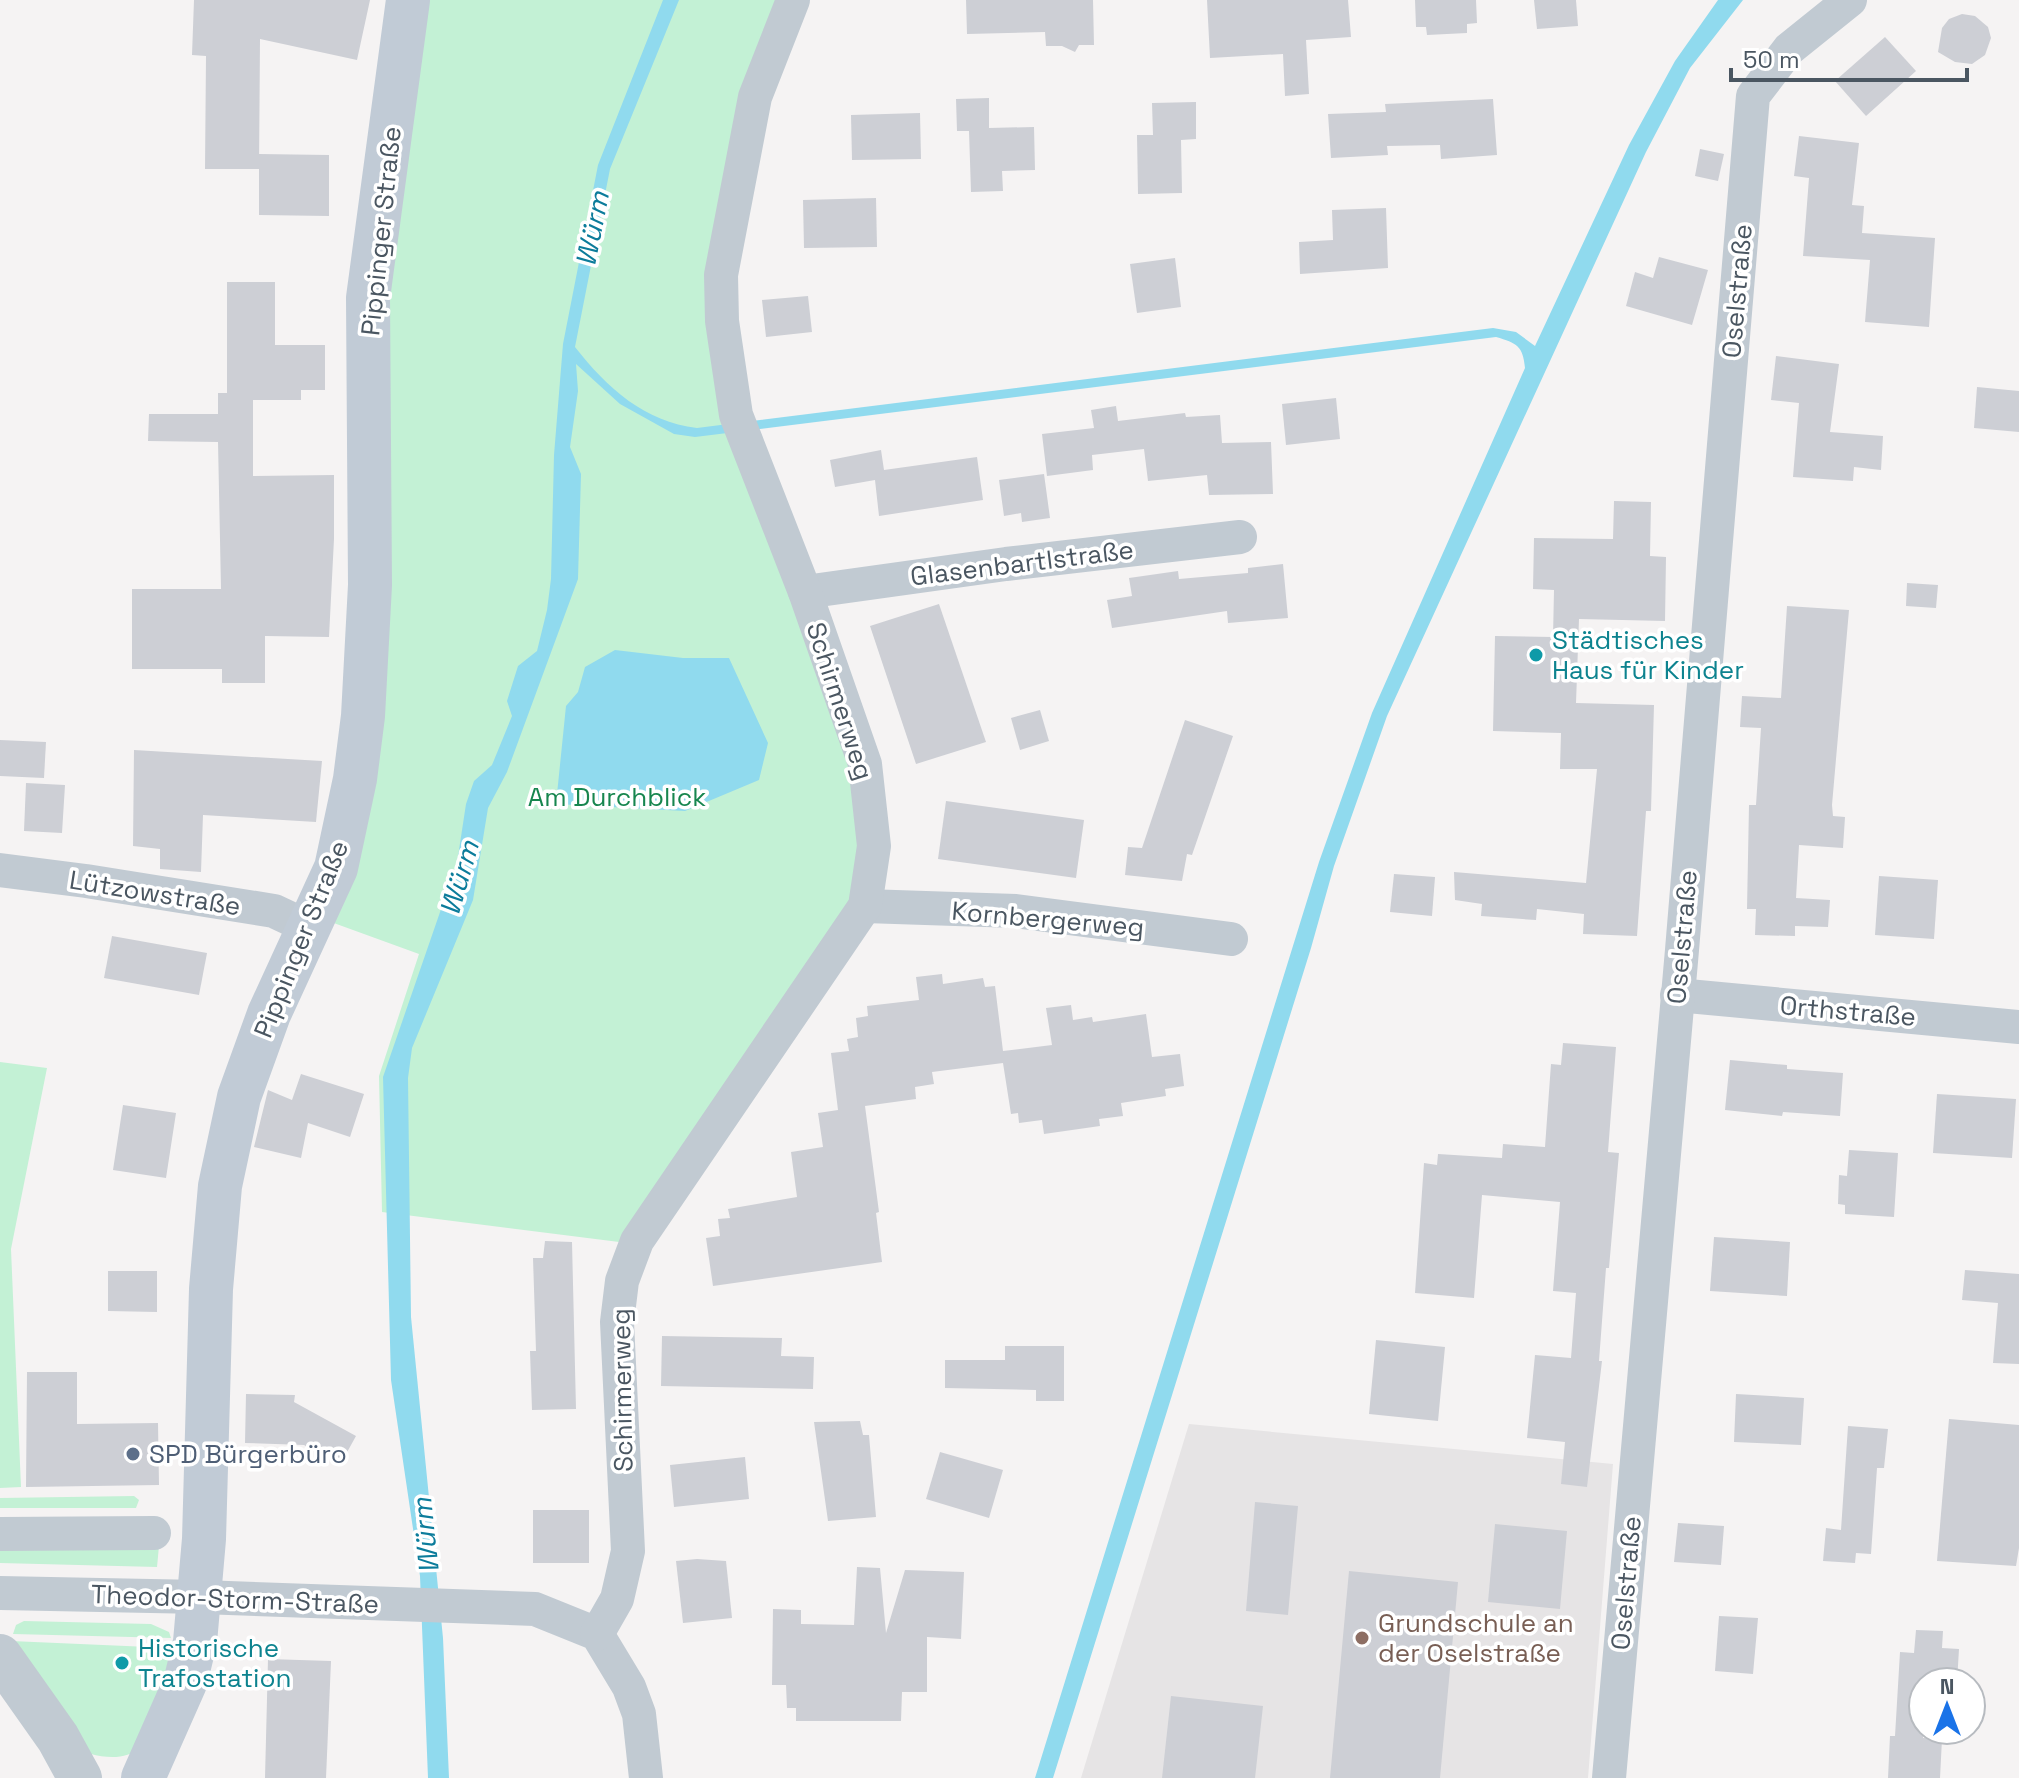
<svg xmlns="http://www.w3.org/2000/svg" width="2019" height="1778" font-family="'Space Grotesk',sans-serif">
  <style>
    .education { fill: #e6e4e5 }
    .green { fill: #c3f1d5 }
    .water { fill: #90daee }
    .building { fill: #cdcfd5 }
    .lines { fill: none; stroke-linecap: round; stroke-linejoin: round }
    .minor { stroke: #c1cad2; stroke-width: 34 }
    .tertiary { stroke: #c1cad2; stroke-width: 44 }
    .secondary { stroke: #c1cbd6; stroke-width: 44 }
    .culture-dot { fill: #0f9aa8; stroke: #fff; stroke-width: 3 }
    .service-dot { fill: #5c6f8a; stroke: #fff; stroke-width: 3 }
    .education-dot { fill: #8d6e63; stroke: #fff; stroke-width: 3 }
    .labels { text-anchor: middle; stroke-width: 7; stroke-linejoin: round; paint-order: stroke }
    .street-label { font-size: 26px; fill: #4a5661; stroke: #fff }
    .culture-label { font-size: 26px; fill: #0d838f; stroke: #fff; text-anchor: start }
    .park-label { font-size: 26px; fill: #17864f; stroke: #fff }
    .service-label { font-size: 26px; fill: #4e5e75; stroke: #fff; text-anchor: start }
    .education-label { font-size: 26px; fill: #785e54; stroke: #fff; text-anchor: start }
    .water-label { font-size: 28px; font-style: italic; fill: #0c7c9b; stroke: #fff }
  </style>
  <rect width="100%" height="100%" fill="#f5f3f3"/>
  <path class="education" d="M1189 1424 1613 1464 1588 1778H1081Z"/>
  <g class="green">
    <path d="M425 0H806L766 101 729 286 742 400 874 770 866 910 643 1245 382 1212 379 1076 419 954 320 918 388 296Z"/>
    <path d="M0 1062 47 1068 11 1249 21 1487 0 1488Z"/>
    <path d="M134 1496 139 1500 136 1508H0V1498Z"/>
    <path d="M160 1535 157 1567 0 1563V1536Z"/>
    <path d="M24 1621 151 1624 169 1632 171 1638 13 1634 16 1625Z"/>
    <path d="M11 1641 172 1648C166 1668 152 1734 140 1747 128 1760 106 1758 91 1754Z"/>
  </g>
  <g class="water">
    <path d="M663 0H679L610 169 575 347C607 388 645 422 697 428L1493 328 1516 332 1535 346 1629 145 1675 61 1718 0H1743L1690 68 1646 152 1387 716 1334 866 1311 948 1053 1778H1035L1319 862 1372 713 1525 368C1523 346 1517 343 1496 337L695 437 674 434 620 404 576 364 578 391 570 447 581 474 578 579 507 772 488 808 473 900 412 1048 408 1078 411 1317 443 1638 449 1778H428L420 1576 391 1380 383 1077 457 863 466 804 474 781 492 765 512 716 507 701 518 666 537 651 547 610 551 579 554 455 563 344 598 165Z"/>
    <path d="M615 650 683 658H729L768 743 759 780 685 811 556 804 566 706 578 692 585 667Z"/>
  </g>
  <g class="building">
    <path d="M194 0H370L357 60 260 39 259 169H205L206 56 192 55Z"/>
    <path d="M966 0H1093L1094 45H1079L1075 52 1062 46H1046L1045 32 967 34Z"/>
    <path d="M1207 0H1348L1351 37 1306 40 1309 94 1285 96 1283 54 1210 58Z"/>
    <path d="M1415 0H1476L1477 23 1467 24V33L1427 35 1426 27H1416Z"/>
    <path d="M1534 0H1576L1578 26 1537 29Z"/>
    <path d="M1962 14 1975 16 1988 27 1991 38 1985 55 1972 64 1955 62 1938 52 1942 28 1949 19Z"/>
    <path d="M1885 37 1916 71 1866 116 1835 81Z"/>
    <path d="M989 98V128L1034 127 1035 170 1002 171 1003 191 971 192 969 131H957L956 99Z"/>
    <path d="M1493 99 1497 155 1441 159 1440 145 1387 146 1388 155 1331 158 1328 114 1386 112 1385 104Z"/>
    <path d="M1196 102V139L1181 140 1182 193 1138 194 1137 135H1153L1152 103Z"/>
    <path d="M920 113 921 159 852 160 851 115Z"/>
    <path d="M1799 136 1859 143 1852 205 1864 206 1862 233 1935 238 1929 327 1865 322 1870 260 1803 256 1809 178 1794 176Z"/>
    <path d="M1700 149 1724 154 1718 181 1695 176Z"/>
    <path d="M259 154 329 155V216L259 215Z"/>
    <path d="M876 198 877 247 804 248 803 200Z"/>
    <path d="M1386 208 1388 268 1300 274 1299 242 1333 240 1332 210Z"/>
    <path d="M1659 257 1708 270 1692 325 1626 306 1635 272 1653 278Z"/>
    <path d="M1175 258 1181 307 1137 313 1130 264Z"/>
    <path d="M227 282H275V345H325V390H301V400H253V476L334 475V539L329 637 265 636V683H222V669H132V589H221L218 442 148 441 149 414H218V393H227Z"/>
    <path d="M808 296 812 332 766 337 762 300Z"/>
    <path d="M1776 356 1839 364 1830 432 1883 436 1881 470 1854 467 1853 481 1793 477 1799 403 1771 400Z"/>
    <path d="M1977 387 2019 391V432L1974 428Z"/>
    <path d="M1336 398 1340 439 1286 445 1282 404Z"/>
    <path d="M1116 406 1118 421 1185 413 1186 417 1220 415 1222 443 1271 442 1273 494 1209 495 1207 475 1148 481 1144 449 1092 455 1093 470 1047 476 1042 434 1094 428 1091 410Z"/>
    <path d="M881 450 884 470 977 457 983 500 879 516 875 480 835 487 830 460Z"/>
    <path d="M1044 474 1050 518 1022 522 1021 513 1004 516 999 480Z"/>
    <path d="M1614 501 1651 502 1650 556 1666 557 1665 621 1579 619 1576 703 1654 705 1651 811H1646L1637 936 1583 934 1584 914 1537 909 1536 920 1481 916 1482 904 1455 900 1454 872 1586 883 1597 769H1560L1561 733 1493 731 1495 636 1553 637 1554 590 1533 589 1534 538 1613 539Z"/>
    <path d="M1283 564 1288 618 1228 623 1227 611 1112 628 1107 600 1132 596 1129 578 1178 571 1179 579 1248 573V568Z"/>
    <path d="M1907 583 1938 585 1936 608 1906 606Z"/>
    <path d="M939 604 986 742 916 764 870 626Z"/>
    <path d="M1787 606 1849 610 1832 805 1833 816 1845 817 1843 848 1799 845 1796 898 1830 900 1828 927 1795 926V936L1755 935 1756 909H1747L1749 805H1756L1761 728 1740 727 1742 696 1781 698Z"/>
    <path d="M1040 710 1049 741 1020 750 1011 718Z"/>
    <path d="M1185 720 1233 736 1192 855 1187 854 1182 881 1125 875 1128 847 1142 848Z"/>
    <path d="M0 740 46 742 44 778 0 776Z"/>
    <path d="M134 750 322 761 316 822 203 815 201 872 160 869V849L133 846Z"/>
    <path d="M26 783 65 785 62 833 24 831Z"/>
    <path d="M946 801 1084 820 1076 878 938 859Z"/>
    <path d="M1394 874 1435 877 1432 916 1390 912Z"/>
    <path d="M1879 876 1938 880 1934 939 1875 935Z"/>
    <path d="M112 936 207 953 199 995 104 978Z"/>
    <path d="M942 974 943 984 983 978 985 987 995 986 1003 1051 1052 1045 1046 1008 1071 1005 1073 1020 1092 1017 1093 1022 1146 1014 1152 1057 1180 1054 1184 1086 1165 1089 1166 1096 1121 1103 1123 1116 1099 1119 1100 1126 1044 1134 1042 1120 1019 1123 1018 1113 1011 1114 1003 1063 932 1072 934 1084 915 1087 916 1099 865 1106 879 1212 876 1213 882 1262 713 1286 706 1238 720 1236 718 1219 730 1218 728 1209 797 1197 791 1152 823 1147 818 1113 838 1110 831 1053 849 1051 847 1039 858 1037 856 1018 868 1016 867 1006 919 1000 916 977Z"/>
    <path d="M1563 1043 1616 1047 1608 1152 1619 1153 1609 1268H1606L1599 1361H1602L1587 1487 1561 1484 1565 1442 1527 1438 1535 1355 1571 1358 1576 1293 1553 1291 1560 1202 1482 1195 1474 1298 1415 1293 1424 1163 1437 1165 1438 1154 1502 1158 1503 1144 1545 1147 1551 1064 1561 1065Z"/>
    <path d="M1730 1060 1787 1065V1069L1843 1073 1840 1116 1783 1112 1782 1116 1725 1110Z"/>
    <path d="M301 1074 364 1094 350 1137 308 1123 301 1158 254 1147 268 1090 292 1100Z"/>
    <path d="M1937 1094 2016 1099 2012 1158 1933 1153Z"/>
    <path d="M123 1105 176 1113 166 1178 113 1170Z"/>
    <path d="M1849 1150 1898 1153 1894 1217 1845 1214V1205L1838 1204 1839 1175 1847 1176Z"/>
    <path d="M1714 1237 1790 1242 1787 1296 1710 1291Z"/>
    <path d="M545 1241 572 1242 576 1409 532 1410 530 1351H536L533 1258H543Z"/>
    <path d="M1965 1270 2019 1274V1364L1993 1363 1998 1303 1962 1300Z"/>
    <path d="M108 1271H157V1312L108 1311Z"/>
    <path d="M662 1336 782 1338 781 1356 814 1357 813 1389 661 1386Z"/>
    <path d="M1376 1340 1445 1347 1438 1421 1369 1414Z"/>
    <path d="M1005 1346H1064V1401H1036V1390L945 1388V1360H1005Z"/>
    <path d="M27 1372H77V1424L158 1423 159 1485 26 1487Z"/>
    <path d="M246 1394 295 1395 294 1402 356 1436 340 1465 304 1445 245 1443Z"/>
    <path d="M1736 1394 1804 1398 1801 1445 1734 1442Z"/>
    <path d="M1949 1419 2019 1425V1548L2016 1566 1937 1561Z"/>
    <path d="M860 1421 863 1435H869L876 1517 828 1521 814 1422Z"/>
    <path d="M1848 1426 1888 1429 1884 1468H1877L1871 1554 1856 1553 1855 1563 1823 1561 1826 1528 1841 1530Z"/>
    <path d="M940 1452 1003 1470 989 1518 926 1499Z"/>
    <path d="M745 1457 749 1499 674 1507 670 1465Z"/>
    <path d="M1255 1502 1298 1506 1288 1615 1246 1611Z"/>
    <rect x="533" y="1510" width="56" height="53"/>
    <path d="M1678 1523 1724 1526 1721 1565 1674 1562Z"/>
    <path d="M1495 1524 1567 1531 1560 1609 1488 1602Z"/>
    <path d="M697 1559 726 1561 732 1618 683 1623 676 1561Z"/>
    <path d="M857 1567 880 1568 886 1633 905 1570 964 1572 961 1639 927 1637V1692H902L901 1721H796V1708H787L786 1685H772L773 1609 801 1610V1624L854 1625Z"/>
    <path d="M1349 1571 1458 1582 1440 1778H1330Z"/>
    <path d="M1719 1616 1758 1618 1753 1674 1715 1671Z"/>
    <path d="M1916 1630 1943 1631 1942 1648 1959 1649 1957 1682H1923V1738L1942 1739 1940 1778H1888L1890 1736H1895L1900 1652 1914 1653Z"/>
    <path d="M268 1659 331 1661 326 1778H265Z"/>
    <path d="M1171 1696 1263 1706 1255 1778H1162Z"/>
  </g>
  <g class="lines">
    <g class="minor">
      <path d="M805 592 1006 564 1240 537"/>
      <path d="M0 870 86 881 274 911 308 927"/>
      <path d="M865 906 1016 911 1231 939"/>
      <path d="M1677 995 2019 1027"/>
      <path d="M0 1534 154 1533"/>
      <path d="M0 1593 201 1597 535 1609 597 1634 629 1687 639 1714 646 1778"/>
      <path d="M597 1634 617 1599 628 1551 617 1322 622 1281 637 1241 865 906 874 846 865 764 805 592 736 415 722 321 721 275 755 97 793 0"/>
      <path d="M1609 1778 1682 950 1753 96 1789 49 1850 0"/>
    </g>
    <path class="tertiary" d="M0 1656 58 1738 80 1778"/>
    <path class="secondary" d="M143 1778 185 1683 195 1642 204 1539 211 1289 220 1186 239 1097 269 1014 336 868 355 779 363 716 370 585 368 298 408 0"/>
  </g>
  <g class="culture-dot">
    <circle cx="1536" cy="655" r="8"/>
    <circle cx="122" cy="1663" r="8"/>
  </g>
  <circle class="service-dot" cx="133" cy="1454" r="8"/>
  <circle class="education-dot" cx="1362" cy="1638" r="8"/>
  <g class="labels">
    <g class="street-label">
      <text transform="translate(381 231) rotate(-84)" y="9">Pippinger Straße</text>
      <text transform="translate(1737 291) rotate(-85)" y="9">Oselstraße</text>
      <text transform="translate(1022 563) rotate(-7)" y="9">Glasenbartlstraße</text>
      <text transform="translate(840 701) rotate(72)" y="9">Schirmerweg</text>
      <text transform="translate(155 893) rotate(9)" y="9">Lützowstraße</text>
      <text transform="translate(1048 919) rotate(5)" y="9">Kornbergerweg</text>
      <text transform="translate(1682 937) rotate(-85)" y="9">Oselstraße</text>
      <text transform="translate(301 939) rotate(-68)" y="9">Pippinger Straße</text>
      <text transform="translate(1848 1011) rotate(5)" y="9">Orthstraße</text>
      <text transform="translate(622 1390) rotate(-91)" y="9">Schirmerweg</text>
      <text transform="translate(1626 1583) rotate(-85)" y="9">Oselstraße</text>
      <text transform="translate(235 1599) rotate(2)" y="9">Theodor-Storm-Straße</text>
    </g>
    <g class="culture-label">
      <text x="1552" y="649">Städtisches<tspan x="1552" dy="30">Haus für Kinder</tspan></text>
      <text x="138" y="1657">Historische<tspan x="138" dy="30">Trafostation</tspan></text>
    </g>
    <g class="park-label">
      <text x="617" y="806">Am Durchblick</text>
    </g>
    <g class="service-label">
      <text x="149" y="1463">SPD Bürgerbüro</text>
    </g>
    <g class="education-label">
      <text x="1378" y="1632">Grundschule an<tspan x="1378" dy="30">der Oselstraße</tspan></text>
    </g>
    <g class="water-label">
      <text transform="translate(592 229) rotate(-79)" y="10">Würm</text>
      <text transform="translate(459 878) rotate(-74)" y="10">Würm</text>
      <text transform="translate(425 1536) rotate(-96)" y="10">Würm</text>
    </g>
  </g>
  <g transform="translate(1947 1706)"><circle r="38" fill="#ffffff" stroke="#b7bbc0" stroke-width="2"/>
  <path d="M0-6L14 30L0 20L-14 30Z" fill="#1a73e8"/>
  <text y="-12" font-size="22" font-weight="bold" text-anchor="middle" fill="#4a5661">N</text>
  </g>
  <path d="M1731 68v12h236v-12" fill="none" stroke="#4a5661" stroke-width="4"/>
  <text x="1743" y="68" font-size="24" fill="#4a5661" stroke="#ffffff" stroke-width="6" paint-order="stroke">50 m</text>
</svg>
